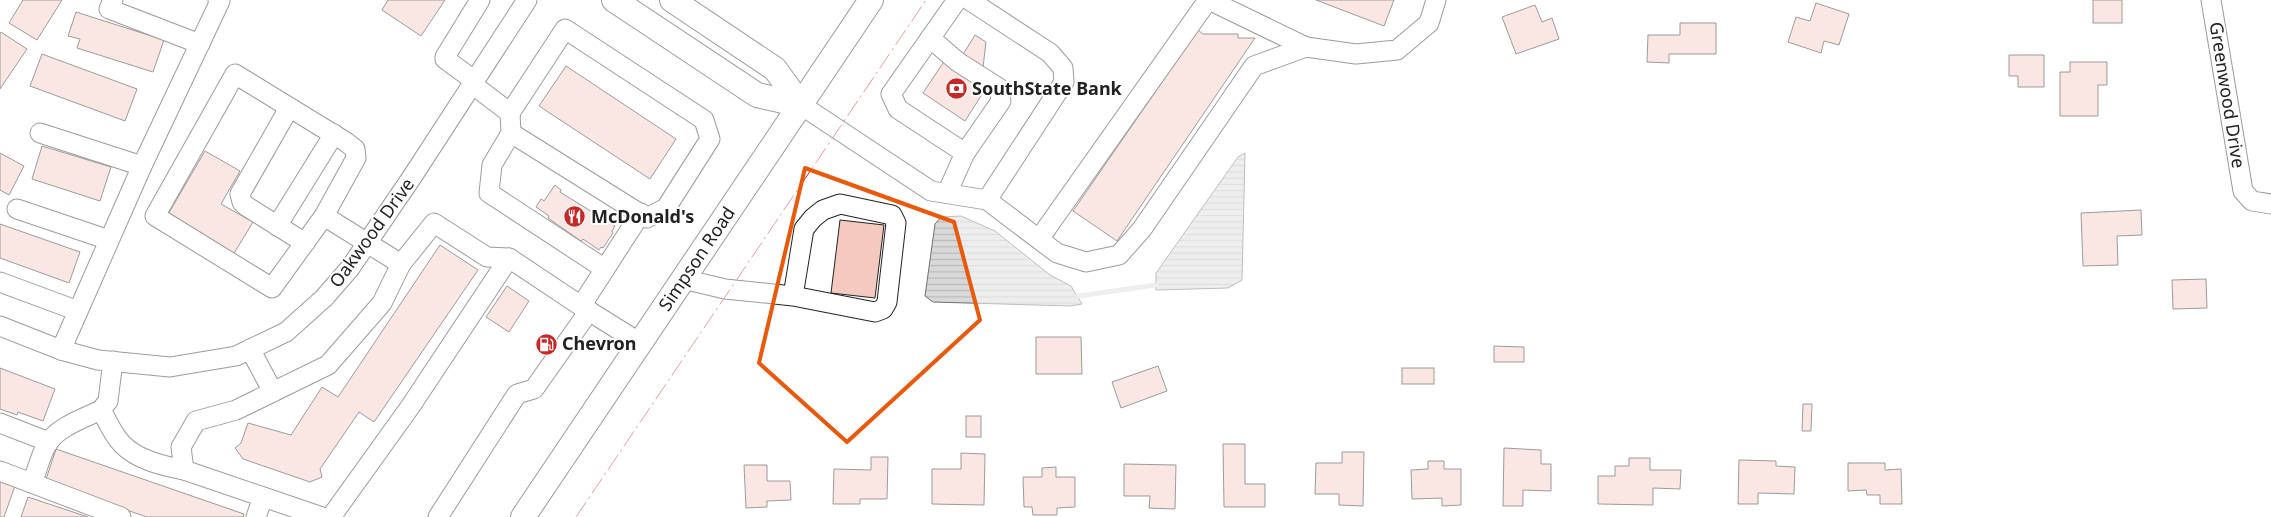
<svg xmlns="http://www.w3.org/2000/svg" width="2271" height="517" font-family="'Noto Sans',sans-serif">
  <style>
    .water { fill: url(#water-rules); stroke: #6f6f6f }
    .lines { fill: none; stroke-linecap: round; stroke-linejoin: round }
    .stream { stroke: #d9d9d9; stroke-width: 5 }
    .building { fill: #f3c9c0; stroke: #222 }
    .minor-casing { stroke: #222; stroke-width: 21 }
    .major-casing { stroke: #222; stroke-width: 26 }
    .minor { stroke: #fff; stroke-width: 19 }
    .major { stroke: #fff; stroke-width: 24 }
    .power { stroke: #c62828; stroke-width: 1; stroke-dasharray: 18 4 2.5 4; stroke-linecap: butt }
    .marked { fill: none; stroke: #e8590c; stroke-width: 4; stroke-linejoin: round }
    .labels { text-anchor: middle; stroke-width: 4; stroke-linejoin: round; paint-order: stroke }
    .poi-label { font-size: 18px; font-weight: bold; fill: #222; stroke: #fff; text-anchor: start }
    .street-label { font-size: 18px; fill: #222; stroke: #fff }
  </style>
  <defs>
    <pattern id="water-rules" width="6" height="5" patternUnits="userSpaceOnUse" patternTransform="scale(1.25)"><rect width="6" height="5" fill="#d9d9d9"/><path d="M0 2.5h6" fill="none" stroke="#bababa"/></pattern>
  </defs>
  <rect width="100%" height="100%" fill="#fff"/>
  <g class="water">
    <path d="M1245 153 1242 280 1228 288 1156 290V273L1238 157Z"/>
    <path d="M961 216 995 231 1050 275 1071 286 1082 304 1070 306 933 302 925 296 935 224 941 217Z"/>
  </g>
  <g class="lines">
    <path class="stream" d="M1078 296 1156 285"/>
  </g>
  <g class="building">
    <path d="M23 0H62L37 40 9 23Z"/>
    <path d="M388 0H445L421 36 382 10Z"/>
    <path d="M1316 0H1394L1384 26Z"/>
    <rect x="2093" y="0" width="29" height="23"/>
    <path d="M1816 3 1849 14 1839 45 1824 41 1821 53 1788 42 1796 17 1810 21Z"/>
    <path d="M1535 5 1542 22 1552 18 1559 39 1516 54 1502 17Z"/>
    <path d="M76 12 164 40 153 72 77 48 80 39 68 36Z"/>
    <path d="M1680 23H1716V54H1669V63L1647 62 1648 35H1680Z"/>
    <path d="M1198 30 1203 34H1238V38H1255L1117 241 1073 211Z"/>
    <path d="M1 32 27 49 0 89V34Z"/>
    <path d="M975 35 986 42 982 76 957 64Z"/>
    <path d="M42 54 137 89 125 121 30 86Z"/>
    <path d="M2009 55H2044V87H2018V76H2009Z"/>
    <path d="M947 57 988 85 965 121 923 93Z"/>
    <path d="M2070 62H2107V85H2098V116H2060V72H2070Z"/>
    <path d="M566 66 676 139 650 179 539 106Z"/>
    <path d="M42 146 111 167 100 201 32 179Z"/>
    <path d="M205 151 240 171 221 204 253 222 233 255 167 216Z"/>
    <path d="M0 153 24 166 9 195 0 190Z"/>
    <path d="M555 185 561 190 560 192 615 226 612 231 613 233 603 248 601 247 599 250 583 239 581 241 548 218 549 216 536 207 541 199 544 201Z"/>
    <path d="M2141 210 2142 235 2117 236 2118 265 2083 266 2081 213Z"/>
    <path d="M840 220 884 225 875 298 831 293Z"/>
    <path d="M0 224 80 252 69 283 0 258Z"/>
    <path d="M440 245 478 270 374 422 359 412 320 469 322 477 310 482 243 459 235 448 241 443 248 423 291 435 322 387 338 397Z"/>
    <path d="M2206 279 2207 308 2173 309 2172 280Z"/>
    <path d="M507 286 529 301 509 332 486 317Z"/>
    <path d="M1036 337H1081L1082 374H1036Z"/>
    <path d="M1494 346 1524 347V362H1494Z"/>
    <path d="M1158 366 1167 391 1121 408 1112 382Z"/>
    <path d="M0 368 55 389 43 421 18 412 17 415 0 409Z"/>
    <rect x="1402" y="368" width="32" height="16"/>
    <path d="M1803 404H1812L1811 431H1802Z"/>
    <rect x="966" y="416" width="15" height="21"/>
    <path d="M1223 444H1245V484H1265V507H1224Z"/>
    <path d="M1504 448 1541 450V464H1551V491L1523 490V506H1503Z"/>
    <path d="M56 449 244 514 243 517H147L45 482Z"/>
    <path d="M1342 452H1364L1363 506 1339 505V494H1315L1316 463H1342Z"/>
    <path d="M961 453 985 454 984 505 932 504V469H961Z"/>
    <path d="M871 457H888L887 499H860V504H833L834 469 871 470Z"/>
    <path d="M1629 458H1650V470H1681L1680 489 1653 488V505L1598 504V476H1615V466H1629Z"/>
    <path d="M1739 460 1776 461V466L1795 467 1794 494 1758 493V504H1738Z"/>
    <path d="M1428 461H1444V469H1461V505L1442 506V498L1412 499 1411 470 1428 469Z"/>
    <path d="M1848 463H1885V470L1901 469 1902 504H1880V495H1867L1866 490 1848 491Z"/>
    <path d="M1124 464 1176 465 1175 509 1149 508 1150 496H1124Z"/>
    <path d="M744 465H767V481H790L791 500 767 501V507L746 508Z"/>
    <path d="M1056 467V477H1075V507L1057 508V515H1033L1032 507H1024L1023 477H1042V468Z"/>
    <path d="M0 478 16 483 4 517H0Z"/>
    <path d="M28 497 88 517H21Z"/>
  </g>
  <g class="lines">
    <defs>
      <g id="minor">
        <path d="M113 0 109 9 200 44"/>
        <path d="M969 0 1050 53 1063 68 1064 82 987 200"/>
        <path d="M1209 0 1306 47"/>
        <path d="M2211 0 2243 191 2252 201 2271 204"/>
        <path d="M930 38 958 62 999 88 1001 101 965 153"/>
        <path d="M475 81 445 59V57L480 0"/>
        <path d="M472 84 510 113 511 133 492 165 489 193 605 269"/>
        <path d="M801 105 931 191 987 200 1057 253 1086 262 1119 255 1142 229 1254 66 1306 47 1356 54 1397 50 1429 23 1436 0"/>
        <path d="M289 108 240 194 242 202 246 206 305 243"/>
        <path d="M510 113 565 29 704 120 710 139 666 208 647 218 511 133"/>
        <path d="M40 133 142 166"/>
        <path d="M947 193 965 153 898 109 891 94 957 0"/>
        <path d="M17 209 109 240"/>
        <path d="M324 216 272 288 155 216 235 74 346 142 355 149 356 158 324 216 401 264 434 223 487 257 509 258 581 306 641 213"/>
        <path d="M277 226 334 134"/>
        <path d="M1039 239 1208 0"/>
        <path d="M683 279 725 289 793 296 804 229 813 218 823 210 840 204 892 215 896 223 887 302 883 309 875 312 793 296"/>
        <path d="M0 282 78 311"/>
        <path d="M581 306 640 343"/>
        <path d="M0 326 61 350 98 360 170 367 236 356 286 332 324 298 350 268 412 177 527 0"/>
        <path d="M250 349 273 392"/>
        <path d="M61 350 142 166 220 1 218 0"/>
        <path d="M113 361 108 401 101 410C108 422 113 435 122 444 137 460 164 466 184 470L322 517"/>
        <path d="M0 423 49 442"/>
        <path d="M184 470 181 447 196 421 236 410 328 365 382 303 401 264"/>
        <path d="M0 471 121 517"/>
        <path d="M32 483C37 471 40 457 46 446 55 428 84 418 101 410"/>
        <path d="M256 517 263 497"/>
        <path d="M331 517 410 407 509 258"/>
        <path d="M438 517 517 394 534 389 589 311"/>
      </g>
      <g id="major">
        <path d="M614 0 757 95 801 105"/>
        <path d="M672 0 775 69 801 105"/>
        <path d="M523 517 871 0"/>
      </g>
    </defs>
    <use href="#minor" class="minor-casing"/>
    <use href="#major" class="major-casing"/>
    <use href="#minor" class="minor"/>
    <use href="#major" class="major"/>
    <path class="power" d="M576 517 926 0"/>
  </g>
  <path d="M0 0H2271V517H0ZM805 168 954 222 980 320 847 442 759 363Z" fill="#fff" fill-opacity=".55" fill-rule="evenodd"/>
  <path class="marked" d="M805 168 954 222 980 320 847 442 759 363Z"/>
  <defs>
    <symbol id="bank-disc" viewBox="-11 -11 22 22"><circle r="9.5" fill="#c62828" stroke="#fff"/><path d="M-6-4H6V4H-6ZM0-2.3a2.3 2.3 0 1 0 0 4.6a2.3 2.3 0 1 0 0-4.6Z" fill="#fff"/></symbol>
    <symbol id="restaurant-disc" viewBox="-11 -11 22 22"><circle r="9.5" fill="#c62828" stroke="#fff"/><path d="M-5-6h1v4h1v-4h1v4h1v-4h1v5L-1.5 .5V6h-2V.5L-5-1ZM5-6V6H3V1.5H1.5Q1.5-4 5-6Z" fill="#fff"/></symbol>
    <symbol id="fuel-disc" viewBox="-11 -11 22 22"><circle r="9.5" fill="#c62828" stroke="#fff"/><path d="M-5.5-6h7V0h2V4h1.3V-2.5L3-4.5l.8-.8L6-3V5H2.5V1h-1V6h-7ZM-4.2-4.7v3.2H.2V-4.7Z" fill="#fff"/></symbol>
  </defs>
  <g fill-rule="evenodd">
    <use href="#bank-disc" x="944" y="76" width="25" height="25"/>
    <use href="#restaurant-disc" x="562" y="204" width="25" height="25"/>
    <use href="#fuel-disc" x="534" y="332" width="25" height="25"/>
  </g>
  <g class="labels">
    <g class="poi-label">
      <text x="972" y="95">SouthState Bank</text>
      <text x="591" y="223">McDonald's</text>
      <text x="562" y="350">Chevron</text>
    </g>
    <g class="street-label">
      <text transform="translate(2227 95) rotate(81)" y="6">Greenwood Drive</text>
      <text transform="translate(372 233) rotate(-54)" y="6">Oakwood Drive</text>
      <text transform="translate(697 259) rotate(-56)" y="6">Simpson Road</text>
    </g>
  </g>
</svg>
